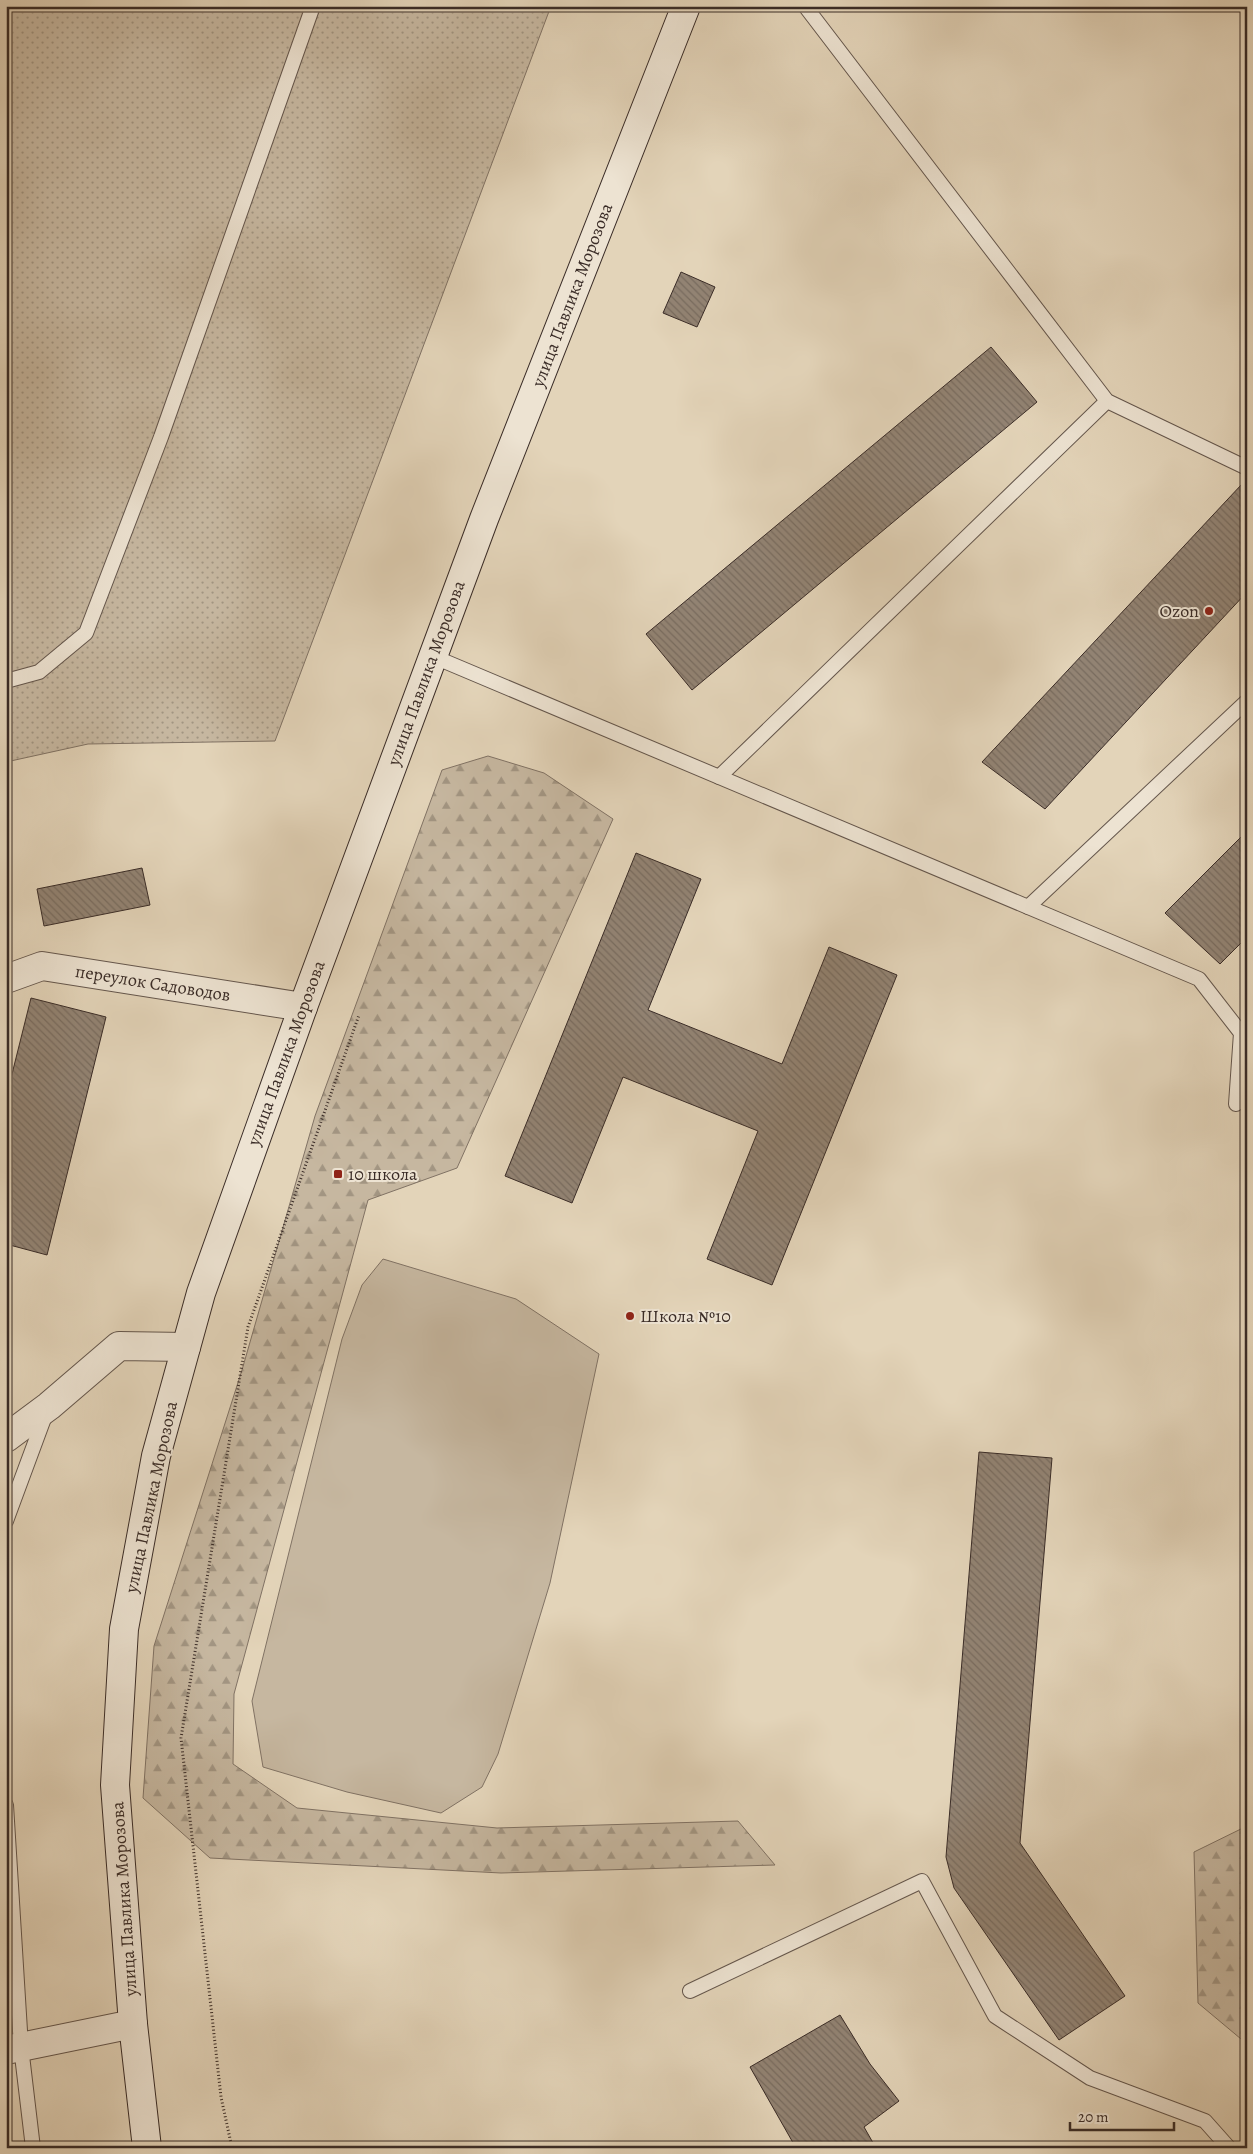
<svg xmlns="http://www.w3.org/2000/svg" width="1253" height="2154" font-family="Alegreya,serif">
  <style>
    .forest { fill: url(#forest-firs); stroke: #807264 }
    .garden { fill: url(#garden-dots); stroke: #807264 }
    .pitch { fill: #c6b7a0; stroke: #807264 }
    .building { fill: url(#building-back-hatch); stroke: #3a2c27 }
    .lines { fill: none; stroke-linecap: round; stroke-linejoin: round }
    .service-casing { stroke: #64564c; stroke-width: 16 }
    .minor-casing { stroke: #64564c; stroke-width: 30 }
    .secondary-casing { stroke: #3a2c27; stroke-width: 30 }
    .path { stroke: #3a2c27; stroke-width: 3; stroke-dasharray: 1 2.5; stroke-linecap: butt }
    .service { stroke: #ede3d2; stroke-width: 14 }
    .minor { stroke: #ede3d2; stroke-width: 28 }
    .secondary { stroke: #ede3d2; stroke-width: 28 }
    .poi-dot { fill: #8f2418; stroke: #ede3d2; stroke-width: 2 }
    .labels { text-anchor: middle; stroke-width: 4; stroke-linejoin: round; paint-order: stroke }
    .street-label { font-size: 18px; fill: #3a2c27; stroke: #ede3d2 }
    .poi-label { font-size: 18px; fill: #3a2c27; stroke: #ede3d2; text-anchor: start }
  </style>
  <defs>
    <pattern id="forest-firs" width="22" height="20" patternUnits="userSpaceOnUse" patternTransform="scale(1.25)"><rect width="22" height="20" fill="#c6b7a0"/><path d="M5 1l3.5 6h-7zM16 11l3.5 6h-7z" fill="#a29582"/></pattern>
    <pattern id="garden-dots" width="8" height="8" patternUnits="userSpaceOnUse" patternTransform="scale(1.25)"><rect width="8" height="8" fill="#c6b7a0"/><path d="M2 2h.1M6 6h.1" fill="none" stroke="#a29582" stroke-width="1.8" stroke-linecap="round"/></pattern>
    <pattern id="building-back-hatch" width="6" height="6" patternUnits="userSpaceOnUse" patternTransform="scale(1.25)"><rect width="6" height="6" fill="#928373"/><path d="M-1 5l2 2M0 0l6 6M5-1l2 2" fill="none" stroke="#786b5e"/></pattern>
  </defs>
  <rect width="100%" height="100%" fill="#e3d4b9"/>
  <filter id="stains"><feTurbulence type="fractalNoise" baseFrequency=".004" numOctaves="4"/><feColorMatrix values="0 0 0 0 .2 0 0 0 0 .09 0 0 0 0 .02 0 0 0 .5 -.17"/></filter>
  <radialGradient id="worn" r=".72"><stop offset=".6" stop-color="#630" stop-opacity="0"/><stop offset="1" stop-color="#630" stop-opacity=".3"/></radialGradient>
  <g class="forest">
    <path d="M488 756 544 773 613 819 457 1168 368 1200 234 1694 233 1764 297 1808 497 1828 738 1821 775 1865 501 1873 210 1858 143 1798 154 1646 242 1370 315 1116 442 770Z"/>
    <path d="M1247 1826V2044L1198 2003 1194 1852Z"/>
  </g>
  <path class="garden" d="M6 6H551L275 741 88 744 6 762Z"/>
  <path class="pitch" d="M383 1259 516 1299 599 1354 550 1583 498 1754 482 1787 441 1813 347 1792 263 1767 252 1701 342 1339 362 1285Z"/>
  <g class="building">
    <path d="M681 272 715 287 697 327 663 313Z"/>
    <path d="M991 347 1037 402 692 690 646 634Z"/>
    <path d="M1242 484 1247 488V592L1045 809 982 762Z"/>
    <path d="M1247 831V937L1220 964 1165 913Z"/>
    <path d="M636 853 701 879 648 1010 782 1064 829 947 897 975 772 1285 707 1259 758 1131 623 1077 572 1203 505 1176Z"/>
    <path d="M142 868 150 905 44 926 37 889Z"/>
    <path d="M31 998 106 1017 47 1255 6 1244V1098Z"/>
    <path d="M979 1452 1052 1458 1020 1843 1125 1996 1059 2040 954 1888 946 1857Z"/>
    <path d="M840 2015 870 2064 899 2101 864 2127 876 2148H796L750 2067Z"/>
  </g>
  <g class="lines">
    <defs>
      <g id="service">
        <path d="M805 6 1107 401 1247 468"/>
        <path d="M432 656 1199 979 1241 1033 1236 1104"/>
        <path d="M6 681 39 672 86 633 161 437 313 6"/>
        <path d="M719 777 1107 401"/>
        <path d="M1028 907 1247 701"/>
        <path d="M6 1521 46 1413"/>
        <path d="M6 1805 21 2047 33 2148"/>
        <path d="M690 1991 922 1881 995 2016 1090 2078 1205 2121 1229 2148"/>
      </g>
      <g id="minor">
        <path d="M6 979 42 966 303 1007"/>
        <path d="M6 1438 49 1406 119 1346 186 1347"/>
        <path d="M6 2050 133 2024"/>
      </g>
      <path id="secondary" d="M147 2148 133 2024 115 1785 124 1629 156 1456 201 1293 303 1007 484 519 686 6"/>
    </defs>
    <use href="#service" class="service-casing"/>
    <use href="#minor" class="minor-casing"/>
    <use href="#secondary" class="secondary-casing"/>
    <path class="path" d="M232 2148 221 2097 181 1738 248 1327 359 1015"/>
    <use href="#service" class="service"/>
    <use href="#minor" class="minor"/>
    <use href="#secondary" class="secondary"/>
  </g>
  <g class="poi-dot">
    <circle cx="1209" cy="611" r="5"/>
    <rect x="333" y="1169" width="10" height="10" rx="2.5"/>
    <circle cx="630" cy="1316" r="5"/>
  </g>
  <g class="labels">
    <g class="street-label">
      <text transform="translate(572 295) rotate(-69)" y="6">улица Павлика Морозова</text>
      <text transform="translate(426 673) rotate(-70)" y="6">улица Павлика Морозова</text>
      <text transform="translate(153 983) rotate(9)" y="6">переулок Садоводов</text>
      <text transform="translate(286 1053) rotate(-70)" y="6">улица Павлика Морозова</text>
      <text transform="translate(151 1497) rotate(-78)" y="6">улица Павлика Морозова</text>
      <text transform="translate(124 1899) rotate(-94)" y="6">улица Павлика Морозова</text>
    </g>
    <g class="poi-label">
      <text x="1199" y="617" text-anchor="end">Ozon</text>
      <text x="348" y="1180">10 школа</text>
      <text x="640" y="1322">Школа №10</text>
    </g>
  </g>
  <rect width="1253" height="2154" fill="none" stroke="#e3d4b9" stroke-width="25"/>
  <rect x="8" y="8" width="1238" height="2139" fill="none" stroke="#3a2c27" stroke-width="2.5"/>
  <rect x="12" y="12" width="1228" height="2129" fill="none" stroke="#3a2c27"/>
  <path d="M1070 2122v8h104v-8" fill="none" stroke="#3a2c27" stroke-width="2.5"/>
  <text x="1078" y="2122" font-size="15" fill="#3a2c27" stroke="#ede3d2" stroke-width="4" paint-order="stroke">20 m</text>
  <rect width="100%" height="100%" filter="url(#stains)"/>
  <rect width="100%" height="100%" fill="url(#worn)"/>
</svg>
